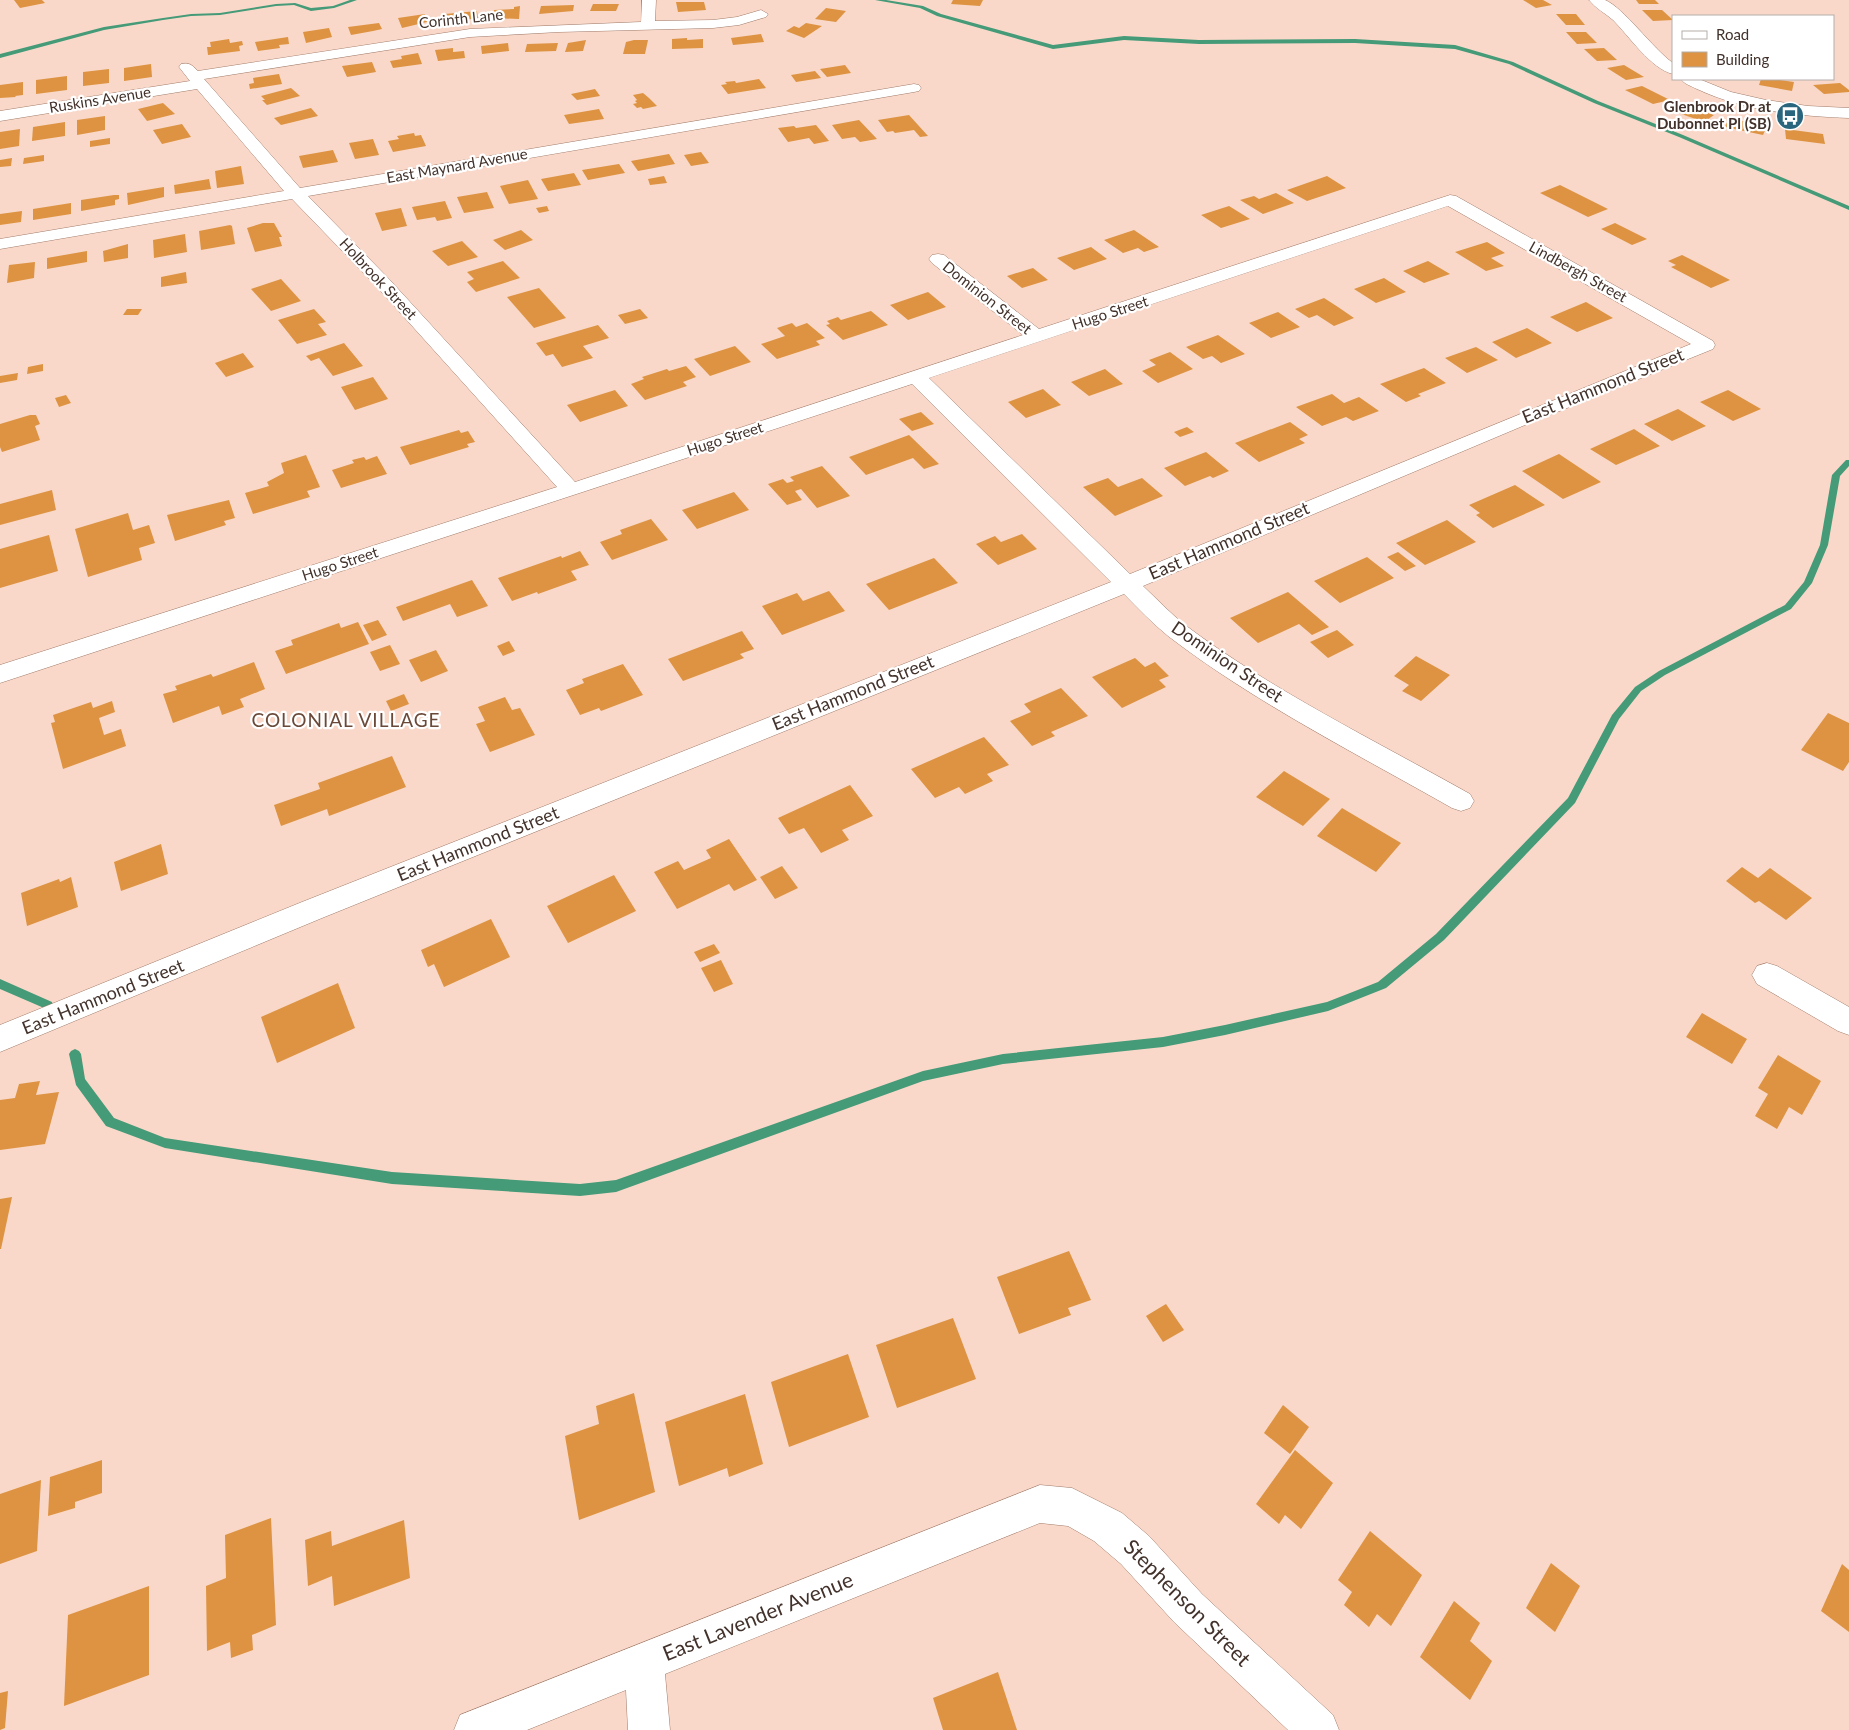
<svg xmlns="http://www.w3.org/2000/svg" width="1849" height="1730" font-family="Lato,sans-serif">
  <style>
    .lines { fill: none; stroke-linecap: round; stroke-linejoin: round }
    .stream { fill: #459a78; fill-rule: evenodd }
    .building { fill: #dd9341 }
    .street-casing { stroke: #a17c6b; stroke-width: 1 }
    .street { fill: #fff; fill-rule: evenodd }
    .labels { text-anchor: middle; stroke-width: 4.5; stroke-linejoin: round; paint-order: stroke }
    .far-street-label { font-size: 15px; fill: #42322b; stroke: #fff }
    .far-poi-label { font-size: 15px; font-weight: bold; fill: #42322b; stroke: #fff; text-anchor: end }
    .street-label { font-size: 18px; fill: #42322b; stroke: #fff }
    .neighbourhood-label { font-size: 19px; letter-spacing: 1px; fill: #6b4939; stroke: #fff }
    .near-street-label { font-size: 21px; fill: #42322b; stroke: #fff }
  </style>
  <rect width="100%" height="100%" fill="#f9d8c9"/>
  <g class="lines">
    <g class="stream">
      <path d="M350 0H357L334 8 311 11 294 5 276 6 220 15 191 16 163 20 104 30 0 58V54L104 27 163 18 191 14 220 13 276 4 295 3 311 8 333 6Z"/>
      <path d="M875 0H886L923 6 941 14 1053 45 1124 36 1199 40 1355 39 1455 45 1513 62 1598 101 1683 135 1849 206V210L1679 137 1594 103 1509 64 1455 49 1355 43 1199 44 1124 40 1053 49 937 16 920 8Z"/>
      <path d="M1846 460H1849V466L1840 476 1828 545 1812 583 1791 609 1665 675 1641 691 1619 719 1575 803 1444 940 1386 988 1328 1011 1225 1035 1163 1047 1003 1064 923 1081 616 1192 580 1196 392 1184 165 1148 106 1126 76 1085 69 1054 71 1051 75 1049 79 1051 81 1054 85 1079 114 1118 165 1138 392 1172 580 1184 616 1180 923 1071 1003 1054 1163 1037 1225 1025 1327 1002 1378 982 1436 934 1568 798 1612 715 1635 687 1659 671 1785 605 1804 582 1820 545 1832 475Z"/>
      <path d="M0 979 52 1002 53 1005 52 1008 48 1010 44 1008 0 989Z"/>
    </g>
  </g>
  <g class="building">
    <path d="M14 0H42L45 3 20 8Z"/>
    <path d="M953 0H983L980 6 951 4Z"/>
    <path d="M1523 0H1543L1552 5 1536 8Z"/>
    <path d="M1636 0H1655L1659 4H1639Z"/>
    <path d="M676 2H704L706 10 678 12Z"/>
    <path d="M593 4H619L616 11H590Z"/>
    <path d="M574 5 573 11 539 14 541 6Z"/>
    <path d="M520 6 519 19 493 18 494 10 514 9V7Z"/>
    <path d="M826 8 846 11 836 22 815 19Z"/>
    <path d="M1642 10H1662L1673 20 1653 21Z"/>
    <path d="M477 11 478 18 446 23 445 14Z"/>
    <path d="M425 14 427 22 402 28 398 18Z"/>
    <path d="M1556 14H1576L1585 25H1566Z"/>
    <path d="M379 23 382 29 373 31 351 35 348 27Z"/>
    <path d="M806 23 822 26 804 38 786 31 794 26 799 28Z"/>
    <path d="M329 28 332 37 306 43 303 32Z"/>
    <path d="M1566 32H1586L1597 43 1577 44Z"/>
    <path d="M761 34 764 42 733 45 731 38Z"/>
    <path d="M288 37 289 44 279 45 280 48 258 51 255 42Z"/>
    <path d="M687 38V40L703 39V48L672 49V39Z"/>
    <path d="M229 39 230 43 242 41 243 45 239 46 240 51 208 55 207 47H211L210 42Z"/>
    <path d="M586 40 583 51 565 52 568 43Z"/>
    <path d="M634 40H648L645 54H623L626 42Z"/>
    <path d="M508 43 509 51 482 54 481 46Z"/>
    <path d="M558 43 556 51 525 52 527 44Z"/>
    <path d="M453 48V52L464 51 465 58 438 61 435 50Z"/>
    <path d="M1604 48 1617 60 1597 61 1584 49Z"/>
    <path d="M418 53 422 64 393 68 390 61 402 59 401 56Z"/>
    <path d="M372 62 376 72 347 77 342 66Z"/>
    <path d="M151 64 152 77 124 81V68Z"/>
    <path d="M845 65 851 73 827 77 820 69Z"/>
    <path d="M1624 65 1644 77 1626 80 1607 68Z"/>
    <path d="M109 69V83L83 86V72Z"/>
    <path d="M815 71 821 78 796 82 791 75Z"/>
    <path d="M279 74 282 84 250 89 249 84 254 83 253 78Z"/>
    <path d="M67 76V90L36 94V80Z"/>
    <path d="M759 79 766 88 728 94 721 85 727 84 725 82 735 81 736 83Z"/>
    <path d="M1761 79H1773L1794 82 1792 91 1759 85Z"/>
    <path d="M23 82V95L15 96 16 97 0 98V85Z"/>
    <path d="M1840 83 1849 90V92L1824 94 1813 85Z"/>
    <path d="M1642 86 1670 100 1653 104 1625 90Z"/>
    <path d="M291 88 300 96 267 105 262 100H265L261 96Z"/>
    <path d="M595 89 600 96 577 100 571 94Z"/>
    <path d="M643 93 649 98 657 106 643 109 641 107 637 108 633 104 637 103 635 101 637 100 633 95Z"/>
    <path d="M163 103 175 114 147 121 138 109Z"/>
    <path d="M1681 104 1714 115 1704 122 1670 110Z"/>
    <path d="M311 108 318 116 281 125 274 118Z"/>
    <path d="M599 109 604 119 569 124 564 115Z"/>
    <path d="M909 115 928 136 920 137 914 130 895 133 893 131 887 132 878 120Z"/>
    <path d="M105 116V130L77 135V120Z"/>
    <path d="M1729 118 1767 126 1763 135 1725 127Z"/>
    <path d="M859 120 877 139 860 142 855 137 842 139 832 125Z"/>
    <path d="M65 122V136L32 141 33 127Z"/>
    <path d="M182 124 191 137 162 144 153 130Z"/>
    <path d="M816 125 829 141 814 144 809 138 788 142 778 128 794 126 796 128Z"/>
    <path d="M20 129 19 146 0 149V132Z"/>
    <path d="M1785 129 1823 134 1825 144 1786 139Z"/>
    <path d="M414 133 415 136 421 135 426 146 393 152 388 141 399 139 397 136Z"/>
    <path d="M110 138V144L90 147V141Z"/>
    <path d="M373 139 379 155 355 159 349 143Z"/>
    <path d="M333 150 338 162 303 168 299 156Z"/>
    <path d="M701 152 709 163 691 166 684 155Z"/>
    <path d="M669 154 675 164 638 171 631 161Z"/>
    <path d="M44 155V161L23 164 24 158Z"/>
    <path d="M12 158 11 166 0 167V160Z"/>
    <path d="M619 164 625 173 588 180 582 170Z"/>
    <path d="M241 166 244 184 217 188 215 171Z"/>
    <path d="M574 173 581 185 548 191 541 179Z"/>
    <path d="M664 176 667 183 650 185 648 179Z"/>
    <path d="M1327 176 1346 188 1307 201 1287 190Z"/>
    <path d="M209 179 211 189 175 194 174 185Z"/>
    <path d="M528 180 538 199 509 204 500 186Z"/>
    <path d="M1560 185 1608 209 1588 217 1540 193Z"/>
    <path d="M164 187V197L128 205 127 193Z"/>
    <path d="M487 192 494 208 464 213 457 197Z"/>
    <path d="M1276 193 1294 203 1263 214 1240 200 1254 196 1259 199Z"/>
    <path d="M114 195H119V199L115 200V205L81 211V200Z"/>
    <path d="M445 201 452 218 437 221 435 217 417 220 412 207Z"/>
    <path d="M71 203V214L33 220V209Z"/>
    <path d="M547 206 549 211 539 213 536 208Z"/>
    <path d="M1229 206 1250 219 1221 228 1201 215Z"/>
    <path d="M401 208 407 226 382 231 375 213Z"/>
    <path d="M22 211 21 222 0 225V214Z"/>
    <path d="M263 223H274L282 237H279L282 246 255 252 247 228Z"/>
    <path d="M1615 223 1647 239 1632 245 1601 229Z"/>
    <path d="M230 225 232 226 235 244 201 250 199 231Z"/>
    <path d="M521 230 533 240 505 250 493 240Z"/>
    <path d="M1134 230 1159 247 1144 252 1138 248 1123 253 1104 240Z"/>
    <path d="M185 234 187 252 154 258 153 240Z"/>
    <path d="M462 241 478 257 448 266 432 251Z"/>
    <path d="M1487 242 1505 253 1491 258 1504 266 1486 271 1455 252Z"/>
    <path d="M128 244V258L104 262 103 251Z"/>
    <path d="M1091 247 1107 259 1074 270 1057 258Z"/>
    <path d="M87 251V262L47 269V258Z"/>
    <path d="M1682 255 1690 259 1730 280 1711 288 1671 267 1676 265 1668 261Z"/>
    <path d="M503 261 520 278 476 292 467 282 474 279 467 272Z"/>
    <path d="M1428 261 1450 274 1424 283 1403 271Z"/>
    <path d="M35 262 34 278 7 283 9 265Z"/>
    <path d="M1033 268 1048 280 1022 288 1007 276Z"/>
    <path d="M186 272 187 283 161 287V277Z"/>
    <path d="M1384 278 1406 292 1376 303 1354 289Z"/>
    <path d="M281 279 301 301 271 311 251 289Z"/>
    <path d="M539 288 566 318 534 328 507 297Z"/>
    <path d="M928 292 946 307 908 320 890 305Z"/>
    <path d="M1324 298 1338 307 1354 318 1334 326 1317 315 1309 318 1295 309Z"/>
    <path d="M1586 302 1613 318 1577 332 1550 317Z"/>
    <path d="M127 309H142L138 315H123Z"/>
    <path d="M314 309 326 322 318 324 327 335 297 344 278 320Z"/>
    <path d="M640 309 648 318 625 324 618 315Z"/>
    <path d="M871 311 888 325 843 340 826 325 830 324 827 321 838 317 841 320Z"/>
    <path d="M1278 312 1300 327 1271 338 1249 323Z"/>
    <path d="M792 323 796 327 807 323 825 338 816 341 820 345 777 359 761 344 785 336 777 328Z"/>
    <path d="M598 325 609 338 583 346 593 358 562 367 553 354 546 356 536 343Z"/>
    <path d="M1527 328 1552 343 1516 358 1492 342Z"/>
    <path d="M1218 335 1245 354 1221 363 1212 356 1203 359 1186 347Z"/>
    <path d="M344 343 363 366 333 376 319 358 311 361 306 356Z"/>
    <path d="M735 346 751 362 710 376 694 359Z"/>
    <path d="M1476 347 1498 360 1467 373 1445 358Z"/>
    <path d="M1170 352 1193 369 1158 383 1142 371 1156 365 1149 360Z"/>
    <path d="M243 353 254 367 226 377 215 363Z"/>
    <path d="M43 364V371L27 374 28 367Z"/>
    <path d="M686 366 696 377 683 382 687 386 645 400 631 384 644 379 642 377 667 369 669 371Z"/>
    <path d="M1424 368 1446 383 1418 394 1421 396 1406 402 1380 384Z"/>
    <path d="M1105 369 1123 384 1089 396 1071 382Z"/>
    <path d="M18 373 17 380 0 383V376Z"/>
    <path d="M373 377 388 399 355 410 341 387Z"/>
    <path d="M1043 389 1061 405 1026 418 1008 402Z"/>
    <path d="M615 390 628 406 580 422 567 405Z"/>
    <path d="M1728 390 1761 409 1733 421 1700 402Z"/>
    <path d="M1332 394 1344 403 1359 397 1379 411 1353 421 1346 417 1322 426 1296 407Z"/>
    <path d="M66 395 71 403 59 407 55 398Z"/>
    <path d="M1678 409 1706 426 1672 441 1644 424Z"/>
    <path d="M921 412 934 424 912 431 899 419Z"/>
    <path d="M30 415H36L40 424 35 426 40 440 2 452 0 447V424Z"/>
    <path d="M1290 422 1308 435 1299 439 1305 443 1259 462 1235 443Z"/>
    <path d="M1187 427 1194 432 1180 437 1174 432Z"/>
    <path d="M1634 429 1660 446 1616 465 1590 449Z"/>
    <path d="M459 430 461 433 468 431 475 442 467 444 469 447 410 465 400 447Z"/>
    <path d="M909 435 939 464 924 469 913 458 866 475 849 457Z"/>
    <path d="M1206 452 1229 471 1213 478 1210 476 1185 486 1164 468Z"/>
    <path d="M1559 454 1601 482 1563 499 1522 471Z"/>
    <path d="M306 455 320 487 307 491 310 497 253 514 245 493 269 486 267 482 284 473 281 463Z"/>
    <path d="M377 456 387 474 341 488 332 470 354 463 352 460 364 457 366 460Z"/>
    <path d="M822 466 850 496 817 508 801 489 795 491 802 500 787 505 768 484 783 479 787 483 794 481 790 477Z"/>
    <path d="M1108 478 1118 487 1142 478 1163 496 1115 516 1083 487Z"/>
    <path d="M1515 485 1545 505 1493 528 1476 515 1480 513 1469 505Z"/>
    <path d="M52 490 56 510 0 525V504Z"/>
    <path d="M734 492 749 510 697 529 682 510Z"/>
    <path d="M229 500 235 518 224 521 226 525 175 541 167 515Z"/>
    <path d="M128 513 133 530 149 525 155 543 139 548 142 560 88 577 75 529Z"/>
    <path d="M651 519 668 540 612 560 600 542 622 534 620 530Z"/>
    <path d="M1447 520 1476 542 1425 565 1396 543Z"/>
    <path d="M1022 534 1037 549 998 565 976 544 995 536 1001 542Z"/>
    <path d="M49 535 58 571 0 588V549Z"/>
    <path d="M580 551 589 565 571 571 577 580 538 594 537 592 512 601 498 578 561 556 562 558Z"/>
    <path d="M1398 552 1416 566 1405 571 1387 557Z"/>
    <path d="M1367 557 1394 578 1340 603 1314 581Z"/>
    <path d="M934 558 958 583 889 610 866 584Z"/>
    <path d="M472 580 488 606 457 617 450 604 403 621 396 607Z"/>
    <path d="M829 591 845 611 782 635 762 606 797 593 803 601Z"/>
    <path d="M1288 592 1329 627 1312 635 1299 624 1258 643 1230 618Z"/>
    <path d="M378 620 387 635 372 641 363 625Z"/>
    <path d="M358 622 369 644 286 674 275 651 293 645 291 640 339 623 341 628Z"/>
    <path d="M1337 630 1354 645 1328 658 1310 642Z"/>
    <path d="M742 631 754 649 740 654 744 658 683 681 668 659Z"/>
    <path d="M509 641 515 651 503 656 497 646Z"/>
    <path d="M390 645 400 664 380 671 370 652Z"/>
    <path d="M436 650 448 671 421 682 409 660Z"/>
    <path d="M1416 656 1450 675 1421 701 1402 691 1409 685 1394 676Z"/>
    <path d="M1135 658 1145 667 1155 662 1169 676 1159 680 1166 687 1122 708 1092 677Z"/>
    <path d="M254 662 265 689 240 699 244 707 222 715 219 706 173 723 163 694 177 690 175 686 211 674 213 677Z"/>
    <path d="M623 664 643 695 601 711 599 708 580 715 566 690 584 683 582 679Z"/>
    <path d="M1061 688 1088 716 1051 732 1055 736 1032 746 1010 721 1031 712 1024 704Z"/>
    <path d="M404 694 409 704 391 711 386 701Z"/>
    <path d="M505 697 512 710 520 708 535 735 490 752 476 724 485 721 478 707Z"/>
    <path d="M112 701 115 712 99 718 104 735 121 729 126 746 63 769 51 723 55 722 53 715 91 702 93 708Z"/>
    <path d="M1828 713 1849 723V762L1843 771 1801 750Z"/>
    <path d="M984 737 1009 765 987 774 993 781 965 794 959 787 935 798 911 769Z"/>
    <path d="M392 756 406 787 329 816 327 809 281 826 274 805 320 789 318 783Z"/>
    <path d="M1284 771 1330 799 1303 826 1256 797Z"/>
    <path d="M850 785 873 816 842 830 849 840 821 853 804 828 789 834 778 818Z"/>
    <path d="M1342 808 1401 843 1376 872 1317 836Z"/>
    <path d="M729 839 757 880 734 891 729 884 677 909 654 872 678 861 684 870 711 858 706 850Z"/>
    <path d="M161 844 168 874 121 891 114 862Z"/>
    <path d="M782 866 798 888 775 899 760 877Z"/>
    <path d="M1742 867 1758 878 1770 868 1812 898 1786 920 1759 901 1755 903 1726 881Z"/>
    <path d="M614 875 636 911 568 943 547 906Z"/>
    <path d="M71 877 78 907 27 926 21 893 59 879 60 882Z"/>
    <path d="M491 919 510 957 444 987 434 964 428 967 421 950Z"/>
    <path d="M714 944 720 953 700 962 694 952Z"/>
    <path d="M721 960 733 984 714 992 701 968Z"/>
    <path d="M338 983 355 1028 277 1063 261 1017Z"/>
    <path d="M1702 1013 1747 1039 1732 1064 1686 1037Z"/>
    <path d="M1778 1055 1821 1081 1802 1115 1789 1107 1777 1129 1755 1116 1768 1094 1758 1088Z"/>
    <path d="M40 1081 36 1095 59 1092 45 1144 0 1150V1100L15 1098 19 1084Z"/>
    <path d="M12 1197 1 1249H0V1199Z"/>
    <path d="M1069 1251 1091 1300 1068 1308 1071 1315 1019 1334 997 1277Z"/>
    <path d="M1166 1304 1184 1330 1163 1342 1146 1316Z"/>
    <path d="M953 1318 976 1379 897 1408 876 1345Z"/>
    <path d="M848 1354 869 1417 789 1447 771 1382Z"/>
    <path d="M634 1393 655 1492 579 1520 565 1436 599 1424 596 1406Z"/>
    <path d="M745 1394 763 1464 729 1477 727 1468 679 1486 665 1422Z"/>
    <path d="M1283 1405 1309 1427 1290 1454 1264 1433Z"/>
    <path d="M1295 1450 1333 1483 1301 1529 1285 1515 1279 1524 1256 1504Z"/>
    <path d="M102 1460V1493L75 1502V1508L48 1516 50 1477Z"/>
    <path d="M41 1480 37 1551 0 1564V1494Z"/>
    <path d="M271 1518 276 1625 252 1635 253 1650 231 1658 230 1642 207 1651 206 1586 226 1578 225 1535Z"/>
    <path d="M404 1520 410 1578 334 1606 332 1576 308 1586 305 1540 331 1531 332 1546Z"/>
    <path d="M1370 1531 1422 1575 1391 1626 1377 1614 1369 1627 1344 1605 1352 1592 1338 1580Z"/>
    <path d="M1551 1563 1580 1586 1555 1632 1526 1608Z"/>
    <path d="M1842 1564 1849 1570V1632L1821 1611Z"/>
    <path d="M149 1586V1675L64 1706 68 1615Z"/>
    <path d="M1454 1601 1480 1623 1470 1641 1492 1661 1470 1700 1420 1657Z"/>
    <path d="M998 1672 1017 1730H943L933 1698Z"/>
    <path d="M8 1691 5 1728 0 1730V1693Z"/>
  </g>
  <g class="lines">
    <defs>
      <g id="street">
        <path d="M642 0H656L655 21 713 20 737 17 761 10 768 14 766 17 739 25 713 28 559 32 470 37 204 79 300 188 914 84 919 85 921 88 919 91 914 92 308 196 389 279 575 482 1023 335 932 263 929 259 932 255 938 254 944 255 1039 329 1450 195 1456 196 1713 341 1715 345 1713 349 1525 425 1143 586C1157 599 1170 613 1185 625 1273 691 1374 740 1470 794L1474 801 1470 808 1461 811 1452 808C1357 754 1254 702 1168 636 1152 623 1138 608 1124 594L322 918 0 1052V1025L302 902 1111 582 912 384 0 683V665L557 487 377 287 292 199 0 249V239L284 191 197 89 0 121V111L190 81 179 67 181 64C189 62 192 65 198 71L470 29 641 22ZM1448 206 1691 344 1130 574 929 378Z"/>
        <path d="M1589 0C1594 0 1601 0 1605 0 1623 7 1653 49 1673 63V74C1651 69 1629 36 1613 20 1605 13 1595 8 1589 0Z"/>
        <path d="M1681 79H1699L1731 92 1766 100 1808 106 1849 108V118C1798 116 1744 111 1697 89 1691 86 1684 84 1681 79Z"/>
        <path d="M1767 963 1777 966 1849 1007V1035L1838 1031 1757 984 1752 975 1757 966Z"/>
        <path d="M1040 1485 1072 1488 1122 1513 1149 1536 1202 1594 1333 1715 1339 1730H1288L1174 1622 1121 1564 1094 1541 1068 1526 1040 1523 665 1674 670 1730H628L626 1690 527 1730H454L460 1715Z"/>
      </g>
    </defs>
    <use href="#street" class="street-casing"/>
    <use href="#street" class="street"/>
  </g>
  <defs>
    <symbol id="bus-disc" viewBox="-11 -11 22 22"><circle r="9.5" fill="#29667d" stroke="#fff"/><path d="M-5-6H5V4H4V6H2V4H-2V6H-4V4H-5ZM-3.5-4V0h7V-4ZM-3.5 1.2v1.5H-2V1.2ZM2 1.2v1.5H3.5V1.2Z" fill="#fff"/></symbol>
  </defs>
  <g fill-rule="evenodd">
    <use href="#bus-disc" x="1774" y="100" width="32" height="32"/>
  </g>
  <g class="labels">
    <g class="far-street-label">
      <text transform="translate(461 19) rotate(-6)" y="5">Corinth Lane</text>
      <text transform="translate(100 100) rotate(-9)" y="5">Ruskins Avenue</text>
      <text transform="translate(457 166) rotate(-10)" y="5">East Maynard Avenue</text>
      <text transform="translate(1578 272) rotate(29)" y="5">Lindbergh Street</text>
      <text transform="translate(378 279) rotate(47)" y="5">Holbrook Street</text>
      <text transform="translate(987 298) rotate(38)" y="5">Dominion Street</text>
      <text transform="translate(1110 313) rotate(-18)" y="5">Hugo Street</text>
      <text transform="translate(725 439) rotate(-18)" y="5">Hugo Street</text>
      <text transform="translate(340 564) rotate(-18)" y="5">Hugo Street</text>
    </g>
    <g class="far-poi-label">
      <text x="1771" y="112">Glenbrook Dr at<tspan x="1771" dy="17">Dubonnet Pl (SB)</tspan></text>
    </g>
    <g class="street-label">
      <text transform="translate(1603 386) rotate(-22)" y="6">East Hammond Street</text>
      <text transform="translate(1229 541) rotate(-23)" y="6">East Hammond Street</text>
      <text transform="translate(1227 662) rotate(34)" y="6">Dominion Street</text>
      <text transform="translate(853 693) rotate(-22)" y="6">East Hammond Street</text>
      <text transform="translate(478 844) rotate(-22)" y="6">East Hammond Street</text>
      <text transform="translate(103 997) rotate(-22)" y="6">East Hammond Street</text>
    </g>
    <g class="neighbourhood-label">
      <text x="346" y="727">COLONIAL VILLAGE</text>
    </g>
    <g class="near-street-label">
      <text transform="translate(1187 1603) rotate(45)" y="7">Stephenson Street</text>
      <text transform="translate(758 1617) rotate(-22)" y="7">East Lavender Avenue</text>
    </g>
  </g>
  <rect x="1672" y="15" width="162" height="65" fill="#ffffff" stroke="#b3adaa"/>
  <rect x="1682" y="31" width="25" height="8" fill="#ffffff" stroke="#b3adaa"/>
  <text x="1716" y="40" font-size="15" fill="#42322b">Road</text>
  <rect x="1682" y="52" width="25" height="15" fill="#dd9341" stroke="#b3adaa"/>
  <text x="1716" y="65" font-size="15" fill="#42322b">Building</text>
</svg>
